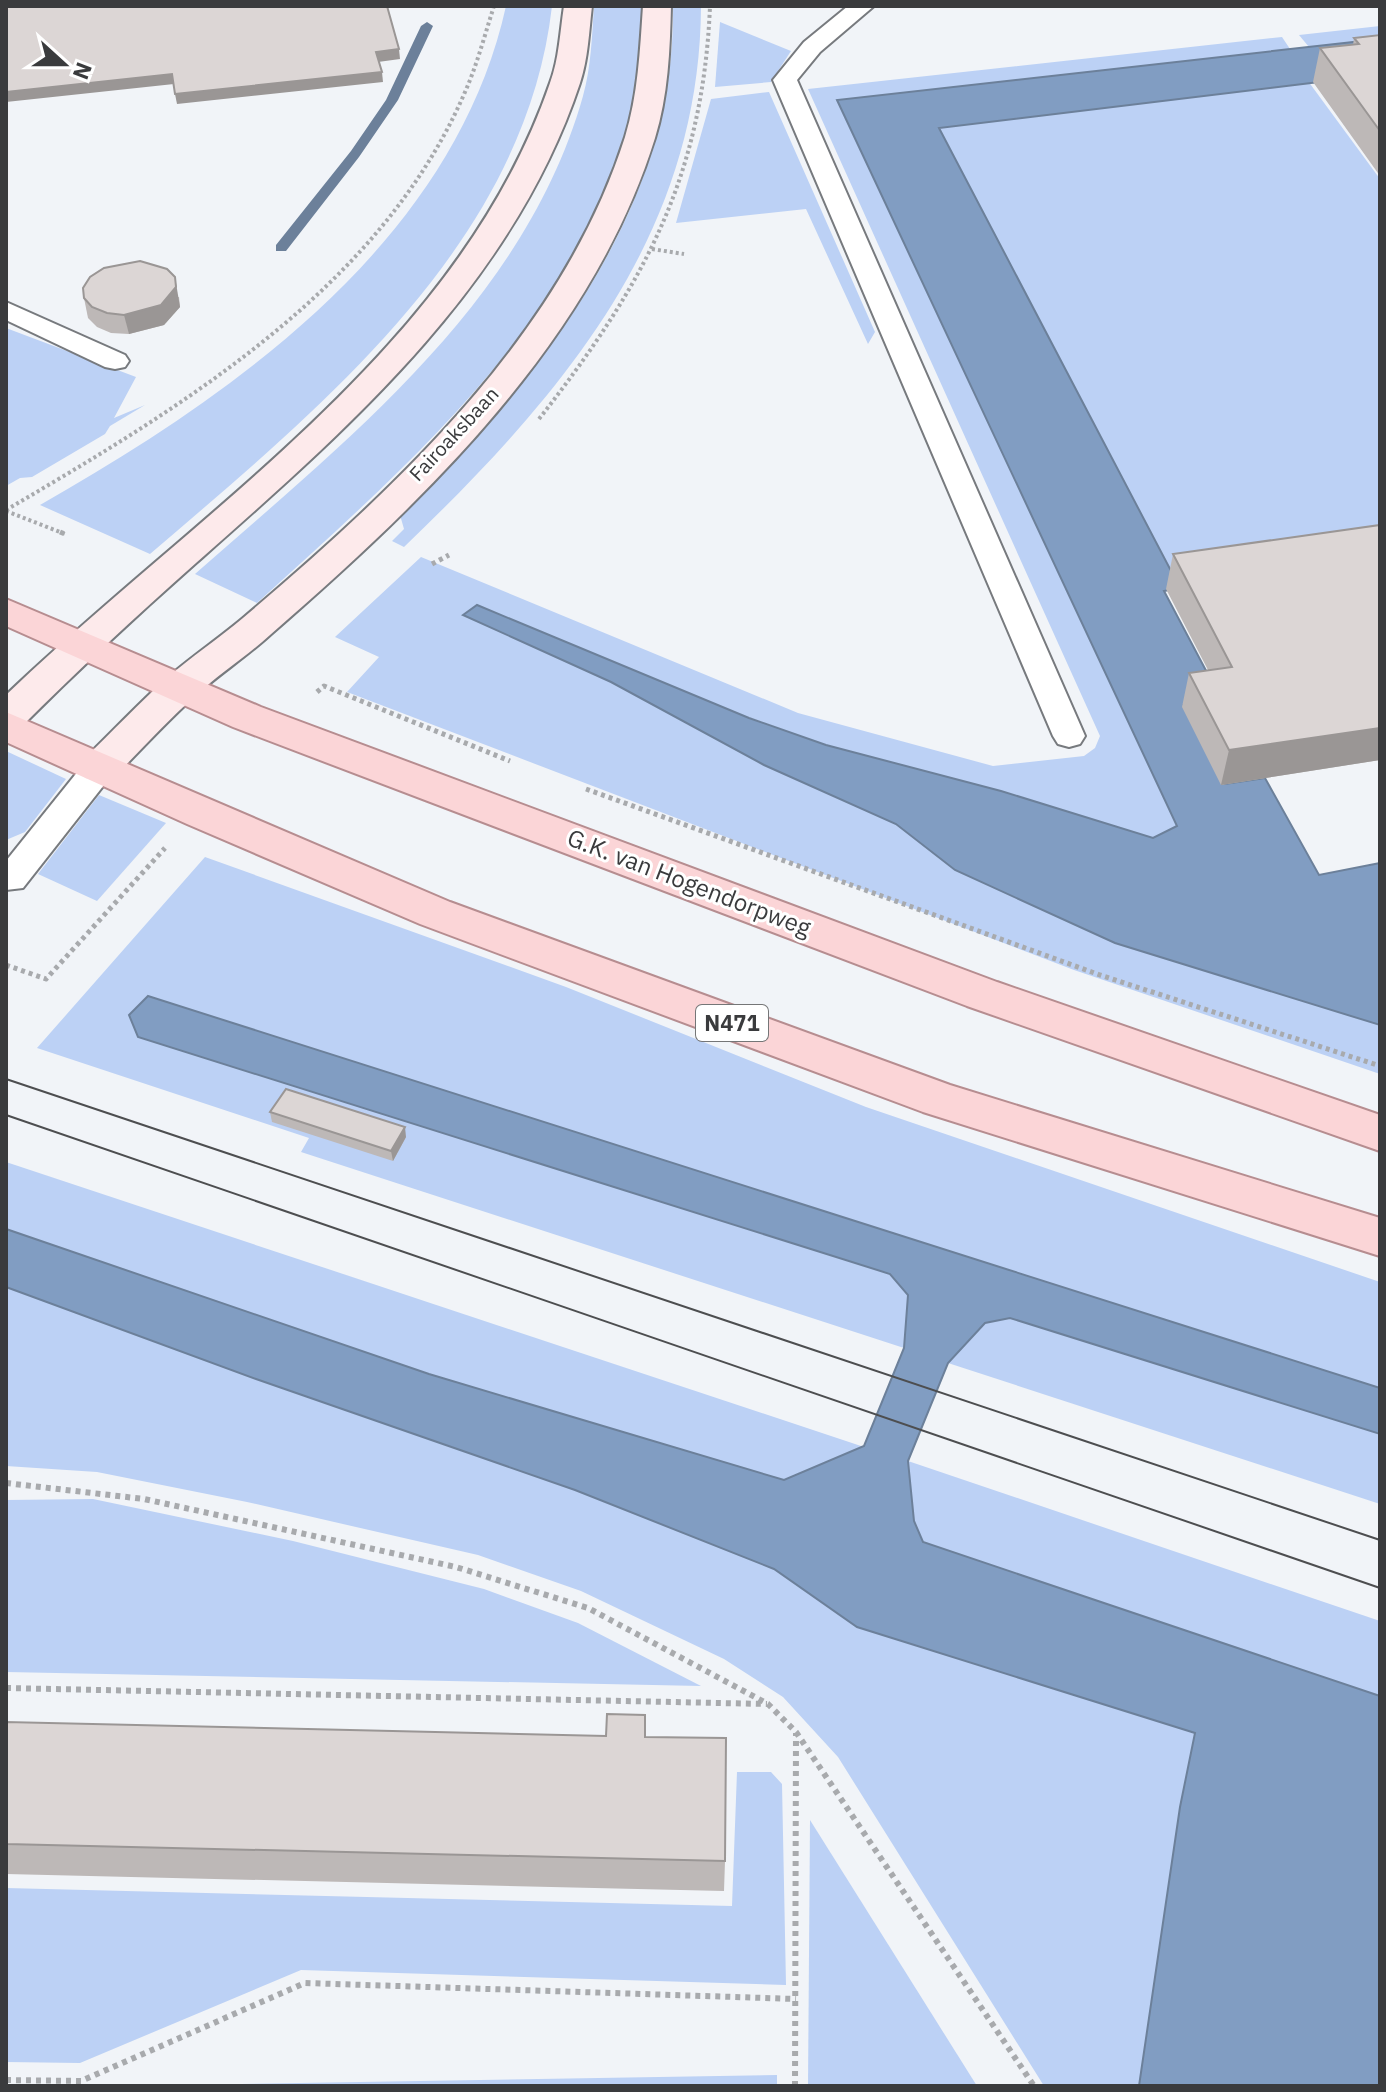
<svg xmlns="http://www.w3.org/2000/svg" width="1386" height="2092" font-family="'IBM Plex Sans',sans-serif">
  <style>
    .green { fill: #bcd1f5 }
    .water { fill: #819dc2; stroke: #6c809a; stroke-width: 2 }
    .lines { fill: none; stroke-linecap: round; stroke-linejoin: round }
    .stream { fill: #6c809a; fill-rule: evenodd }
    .service-casing { stroke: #777a7e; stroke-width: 4 }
    .secondary-casing { stroke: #777a7e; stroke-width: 4 }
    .primary-casing { stroke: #b68d90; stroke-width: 4 }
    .path-far2 { stroke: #a8aaad; stroke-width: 4; stroke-dasharray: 3 3; stroke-linecap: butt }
    .path-far1 { stroke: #a8aaad; stroke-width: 5; stroke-dasharray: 4 4; stroke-linecap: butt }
    .path { stroke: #a8aaad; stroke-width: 6; stroke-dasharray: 5 5; stroke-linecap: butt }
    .service { fill: #fff; fill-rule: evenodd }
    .secondary { fill: #fdeaeb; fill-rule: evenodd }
    .primary { fill: #fbd5d7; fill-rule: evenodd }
    .tram { stroke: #4d4e50; stroke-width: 2 }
    .wall { fill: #bdb8b7 }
    .shaded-wall { fill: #9a9695 }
    .building { fill: #dcd6d5; stroke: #9a9695; stroke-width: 2 }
    .labels { text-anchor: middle; stroke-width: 6; stroke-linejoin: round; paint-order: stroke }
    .far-street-label { font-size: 20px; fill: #3a3b3d; stroke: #fff }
    .shield { fill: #fff; stroke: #757677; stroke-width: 2 }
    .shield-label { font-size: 22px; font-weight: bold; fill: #3a3b3d }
    .street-label { font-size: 24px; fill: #3a3b3d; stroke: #fff }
  </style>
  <rect width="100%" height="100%" fill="#f1f4f8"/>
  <g class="green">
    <path d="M506 6H552C525 244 320 408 150 554L40 505C236 393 454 241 506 6Z"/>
    <path d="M594 6H643C641 46 639 87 628 126 571 326 405 468 257 603L195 574C348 439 525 302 583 96 591 67 592 36 594 6Z"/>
    <path d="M673 6H701C700 236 561 396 404 547L392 541 404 529 400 515C539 378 676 212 673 6Z"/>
    <path d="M720 22 791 51 771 82 715 87Z"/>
    <path d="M1380 26V39L1309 47 1299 35Z"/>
    <path d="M1282 37 1290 49 838 100 1177 826 1153 838 1001 791 826 745 463 615 611 682 896 824 955 870 1115 943 1380 1025V1074L1074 970 347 692 379 657 335 637 421 557 798 713 993 766 1084 756 1095 748 1100 736 808 89Z"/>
    <path d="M1308 81 1380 179V558L1180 588 939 128Z"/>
    <path d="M769 92 875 332 868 344 806 209 676 223 711 99Z"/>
    <path d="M6 328 136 377 114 418 145 405 110 426 105 434 32 477 20 478 6 486Z"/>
    <path d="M6 751 66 779 25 832 6 840Z"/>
    <path d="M99 795 166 823 97 901 38 874Z"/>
    <path d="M205 857 566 987 866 1107 1380 1282V1389L148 996 139 1037 890 1274 908 1295 904 1348 301 1152 309 1138 37 1048Z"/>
    <path d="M6 1162 864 1447 784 1480 429 1374 6 1229Z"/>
    <path d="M6 1287 256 1379 575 1490 774 1569 857 1627 1195 1733 1180 1807 1139 2086H1044L838 1757 783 1697 724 1659 581 1591 478 1555 247 1502 97 1472 6 1466Z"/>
    <path d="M1010 1318 1380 1434V1504L948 1363 985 1323Z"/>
    <path d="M908 1461 1380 1621V1696L923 1542 914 1521Z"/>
    <path d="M93 1499 293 1541 484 1589 578 1623 701 1686 6 1672V1500Z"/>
    <path d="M737 1772H771L782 1784 786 1985 301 1970 80 2063 6 2062V1888L732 1906Z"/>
    <path d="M810 1820 977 2086H808Z"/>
    <path d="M777 2075V2086H120Z"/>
  </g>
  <g class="water">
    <path d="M1380 39 1352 78 939 128 1180 588 1164 591 1221 699 1184 705 1225 784 1265 778 1319 875 1380 863V1025L1115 943 955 870 896 824 764 765 611 682 463 615 477 605 749 718 826 745 1001 791 1153 838 1177 826 837 100Z"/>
    <path d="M148 996 1380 1388V1434L1010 1318 985 1323 948 1363 908 1461 914 1521 923 1542 1380 1696V2086H1139L1180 1807 1195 1733 857 1627 774 1569 575 1490 256 1379 6 1287V1229L429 1374 784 1480 864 1446 904 1348 908 1295 890 1274 138 1037 129 1015Z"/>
  </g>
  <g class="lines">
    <path class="stream" d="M427 22 433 26 398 100 359 157 286 251H276V245L351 151 386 100 421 26Z"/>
    <defs>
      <g id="service">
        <path d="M848 6H874L820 52 797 80 1085 736 1080 744 1069 747 1058 744 1053 736 773 80 804 42Z"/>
        <path d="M6 302 125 355 129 361 125 367 115 369 105 367 6 320Z"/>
        <path d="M99 757 111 760 115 768 111 776 23 888 6 890V861L87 760Z"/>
      </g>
      <g id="secondary">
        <path d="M564 6H592C589 32 588 59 580 83 513 285 351 426 196 563 136 616 77 671 20 728L6 731V695C200 509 459 348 550 83 559 59 560 32 564 6Z"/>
        <path d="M643 6H671C670 50 668 96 655 138 592 341 426 499 270 635 246 657 218 675 195 696 166 722 140 751 113 778L99 782 85 778 79 768 85 758C112 732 139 703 167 678 191 657 218 639 243 618 397 487 562 335 625 137 638 95 640 50 643 6Z"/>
      </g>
      <g id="primary">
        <path d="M6 599 261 707 997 982 1380 1115V1151L967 1006 233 727 6 626Z"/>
        <path d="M6 712 450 902 950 1085 1380 1218V1256L923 1112 420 924 187 824 6 742Z"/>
      </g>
    </defs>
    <use href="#service" class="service-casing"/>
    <use href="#secondary" class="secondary-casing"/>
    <use href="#primary" class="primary-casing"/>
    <g class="path-far2">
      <path d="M652 249 684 254"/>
      <path d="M539 419C643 286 703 178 710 6"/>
      <path d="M6 510C182 407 381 288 465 92 477 65 485 34 494 6"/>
      <path d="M6 511 65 534"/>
    </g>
    <g class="path-far1">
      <path d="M60 532 67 535"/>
      <path d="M432 564 449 555"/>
      <path d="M317 692 324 686 510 761"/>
      <path d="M586 789 1100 975 1380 1066"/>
      <path d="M6 965 46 979 165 848"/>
    </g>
    <g class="path">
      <path d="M6 1483 144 1499 456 1567 588 1608 768 1704 796 1732 1034 2086"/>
      <path d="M6 1688 767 1704"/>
      <path d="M6 2080 81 2081 305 1983 796 1999"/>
      <path d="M795 2086 796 1733"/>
    </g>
    <use href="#service" class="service"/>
    <use href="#secondary" class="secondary"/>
    <use href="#primary" class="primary"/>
    <g class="tram">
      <path d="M6 1079 1380 1540"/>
      <path d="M6 1115 1380 1588"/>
    </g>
  </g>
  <g class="wall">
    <path d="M1380 35V176L1313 82 1320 48 1353 45 1354 38Z"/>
    <path d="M179 297 180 307 164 325 129 334 111 333 97 327 88 318 84 298Z"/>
    <path d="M1380 525V760L1221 785 1182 707 1189 673 1208 670 1166 589 1173 554Z"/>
    <path d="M270 1112 406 1137 393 1161 272 1122Z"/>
    <path d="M645 1715 646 1737 725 1861 724 1891 6 1874V1722L606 1736Z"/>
  </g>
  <g class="shaded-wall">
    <path d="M399 49 400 59 378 62 376 52Z"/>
    <path d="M382 72 383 82 177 104 175 94Z"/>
    <path d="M172 74 174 84 6 102V92Z"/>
    <path d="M175 277 180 307 164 325 129 334 124 315Z"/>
    <path d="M1380 728V760L1221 785 1229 750Z"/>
    <path d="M405 1127 406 1137 393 1161 391 1151Z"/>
  </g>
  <g class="building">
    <path d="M6 6H387L399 49 376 52 382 72 175 94 172 74 6 92Z"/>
    <path d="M1380 35V131L1320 48 1359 44 1354 38Z"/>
    <path d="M140 261 167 269 175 277 176 287 161 305 124 315 107 313 92 307 84 298 83 288 90 277 104 268Z"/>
    <path d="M1380 525V728L1229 750 1189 673 1232 667 1173 554Z"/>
    <path d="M286 1089 405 1127 391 1151 270 1112Z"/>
    <path d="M607 1714 645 1715V1737L726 1738 725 1861 6 1844V1722L606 1736Z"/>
  </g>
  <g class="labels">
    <g class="far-street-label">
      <text transform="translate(454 434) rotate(-47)" y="7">Fairoaksbaan</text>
    </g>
    <rect class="shield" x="696" y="1005" width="72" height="36" rx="6"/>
    <g class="shield-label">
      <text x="732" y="1031">N471</text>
    </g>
    <g class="street-label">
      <text transform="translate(689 883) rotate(21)" y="8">G.K. van Hogendorpweg</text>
    </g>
  </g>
  <rect width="1386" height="2092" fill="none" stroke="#3a3b3d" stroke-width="16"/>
  <g transform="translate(64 64) rotate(111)" stroke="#ffffff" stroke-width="6" paint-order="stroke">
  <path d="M0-6L14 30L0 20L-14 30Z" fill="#3a3b3d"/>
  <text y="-12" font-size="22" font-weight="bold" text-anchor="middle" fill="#3a3b3d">N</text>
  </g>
</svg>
